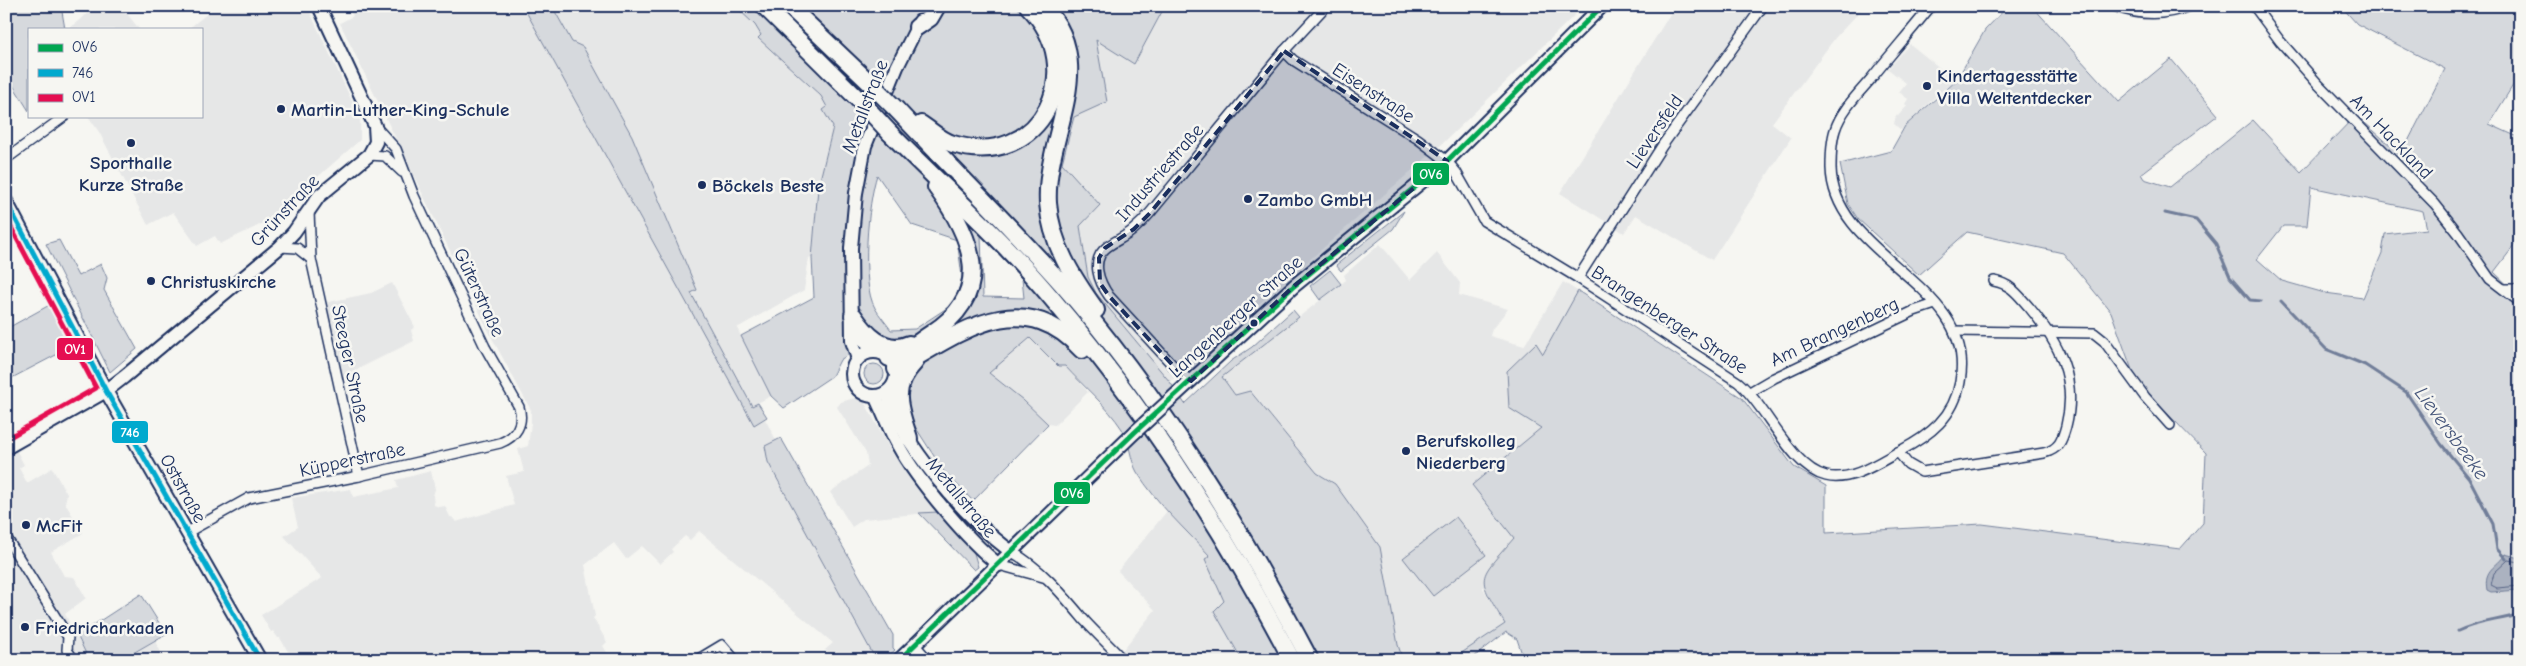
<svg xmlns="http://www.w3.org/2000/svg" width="2526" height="666" font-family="'Comic Neue',sans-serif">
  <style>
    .built { fill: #e6e7e7 }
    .green { fill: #d6d9dd; stroke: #78849e; fill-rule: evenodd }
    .water { fill: #abb2c0; stroke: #717e99 }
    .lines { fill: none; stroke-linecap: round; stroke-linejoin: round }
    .shore { stroke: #556385; stroke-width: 1 }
    .stream { stroke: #717e99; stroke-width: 3 }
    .street-casing { stroke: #1b2f5e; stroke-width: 12 }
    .secondary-casing { stroke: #1b2f5e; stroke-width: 16 }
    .highway-casing { stroke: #1b2f5e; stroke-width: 20 }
    .street { stroke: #f6f6f2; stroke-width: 9 }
    .secondary { stroke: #f6f6f2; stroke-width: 12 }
    .highway { stroke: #f6f6f2; stroke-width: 16 }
    .secondary-bridge-casing { stroke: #1b2f5e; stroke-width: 16; stroke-linecap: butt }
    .highway-bridge-casing { stroke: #1b2f5e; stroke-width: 20; stroke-linecap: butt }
    .secondary-bridge { stroke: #f6f6f2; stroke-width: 12 }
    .highway-bridge { stroke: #f6f6f2; stroke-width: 16 }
    .bus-1-casing { stroke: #f6f6f2; stroke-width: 9 }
    .bus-2-casing { stroke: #f6f6f2; stroke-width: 9 }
    .bus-3-casing { stroke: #f6f6f2; stroke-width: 9 }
    .bus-1 { stroke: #00a651; stroke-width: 5 }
    .bus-2 { stroke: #00a9ce; stroke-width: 5 }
    .bus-3 { stroke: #e50e51; stroke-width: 5 }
    .marked { fill: #1b2f5e; fill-opacity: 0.2; stroke: #1b2f5e; stroke-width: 4; stroke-dasharray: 10 6; stroke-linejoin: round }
    .poi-dot { fill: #1b2f5e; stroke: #f6f6f2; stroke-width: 2 }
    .labels { text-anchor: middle; stroke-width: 5; stroke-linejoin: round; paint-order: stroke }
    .poi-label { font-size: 19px; font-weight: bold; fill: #1b2f5e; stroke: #f6f6f2; text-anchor: start }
    .street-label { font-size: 19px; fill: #1b2f5e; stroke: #f6f6f2 }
    .water-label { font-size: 20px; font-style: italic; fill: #46567b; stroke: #f6f6f2 }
    .line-badge { stroke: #f6f6f2; stroke-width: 2 }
    .badge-label { font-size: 14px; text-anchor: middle; font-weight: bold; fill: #fff }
  </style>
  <rect width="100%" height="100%" fill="#f6f6f2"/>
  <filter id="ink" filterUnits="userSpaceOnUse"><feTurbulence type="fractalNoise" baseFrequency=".02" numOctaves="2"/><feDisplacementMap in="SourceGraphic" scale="10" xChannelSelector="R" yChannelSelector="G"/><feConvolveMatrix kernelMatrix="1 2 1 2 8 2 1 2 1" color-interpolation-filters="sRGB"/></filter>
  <g filter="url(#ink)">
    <g class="built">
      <path d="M97 6H121L139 29H68Z"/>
      <path d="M217 6H307L360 118V140L266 222 220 244 215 236 197 246 173 212 148 225 99 132 88 116H201V29H188Z"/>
      <path d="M348 6H523L754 424 765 419 776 440 766 446 768 462 876 660H835L825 650 833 643 699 531 690 540 685 536 671 549 673 552 660 564 642 546 626 559 614 543 585 565 595 616 593 618 607 642 603 646 612 660H293L280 638H278L273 631 271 632 261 615 322 578 284 536 298 527 291 498 351 489 353 497 398 488 396 480 431 471 435 489 433 496 434 505 439 507 445 506 450 517H452L456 522 514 505 506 476 524 472 518 449 528 446 531 423V410L493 340 340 23 353 16Z"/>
      <path d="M552 6H735L755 25 761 35 758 38 821 96 827 107 823 109 833 127 818 188 812 258H809L804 290 737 328 771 396 752 406 691 293 697 290 632 136 583 47 572 42Z"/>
      <path d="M1165 6H1584L1441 145 1170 382 1096 293 1088 277 1080 226 1062 163 1096 39 1134 64Z"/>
      <path d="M1675 6H1865L1835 38 1772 123 1791 138 1712 260 1636 215 1624 233 1560 193Z"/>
      <path d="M1910 44 1956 81 1936 96 1901 130 1894 124 1896 115 1898 116 1907 106 1905 104 1908 99 1899 92 1906 83 1888 69Z"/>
      <path d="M1380 244 1410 280 1437 253 1460 283 1459 295 1508 309 1492 329 1490 336 1524 346 1563 282 1648 336 1555 417 1514 538 1483 588 1505 624 1451 660H1403L1398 645 1380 547 1335 484 1317 473 1251 391 1235 395 1222 377 1341 284 1346 280 1344 275Z"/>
      <path d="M392 283 415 327 411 330 414 341 340 378 324 303 371 293Z"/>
      <path d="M1030 338 1058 366H1065L1088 392 1055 425 1048 424 1023 400 988 373Z"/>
      <path d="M861 396 893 454 938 512 864 519 852 527 830 492 868 466 866 453 837 407 841 402Z"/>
      <path d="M6 430 24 465 19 468 27 483 52 468 67 494 65 503 83 533 51 552 64 576 74 577 86 598 65 614 89 660H6Z"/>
      <path d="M1167 511 1210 556 1205 559 1224 601 1214 611 1241 660H1130L1121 652 1155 610 1118 571Z"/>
      <path d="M155 641 163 656 165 655 168 660H121Z"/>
    </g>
    <g class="green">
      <path d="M6 6H61L65 29H29V111L6 74Z"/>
      <path d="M523 6H552L572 42 583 47 632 136 697 290 691 293 752 406 758 403 767 417 754 425Z"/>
      <path d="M735 6H1165L1134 64 1096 40 1107 102 1074 117 1062 163 1100 205 1080 226 1088 277 1096 293 1170 382 1185 404 1231 361 1252 347 1293 310 1299 317 1222 377 1235 395 1250 391 1317 473 1335 484 1380 547 1398 645 1403 660H1242L1214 611 1224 601 1205 559 1210 556C1185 529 1157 504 1137 472 1130 460 1130 442 1122 429 1107 406 1084 387 1065 366H1058L1030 338 989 373 1023 400 1048 424 973 501 943 470 905 411V392L878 335 840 360 832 376 784 408 771 396 741 336 814 297 812 258 818 188 833 127 823 110 827 107 821 96 758 38 761 35 755 25ZM877 175 912 225 957 240 962 276 956 302 915 329 891 330C886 323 879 315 875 308 860 282 868 202 877 175ZM981 235 1022 279 1024 298 983 297Z"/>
      <path d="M2008 6H2032L2119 102 2171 59 2218 115 2141 174 2144 179 2170 187 2253 120 2301 172 2356 115 2401 155 2445 69 2357 24 2341 6H2520V74L2489 124 2520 138V238L2494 272 2520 297V660H1524L1517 639 1506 632 1470 660H1451L1505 624C1475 574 1477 581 1514 538L1472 485 1541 428 1509 408 1507 371 1536 343 1543 354 1578 291 1742 398 1794 467 1826 486V533L1982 524 2180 549 2203 523 2206 453 2136 381 2111 312 2063 253 1967 232 1919 275 1858 219 1848 204 1840 164 1891 151 1905 126 1956 81 1985 30ZM2311 187 2423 211 2427 229 2385 234 2382 253 2363 298 2325 293 2282 281 2257 259 2283 226H2307Z"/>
      <path d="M1404 211 1393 229 1341 271 1336 265Z"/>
      <path d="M59 240 78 276 101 264 107 278 104 290 137 349 110 372 46 244Z"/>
      <path d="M1330 270 1341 284 1320 300 1310 286Z"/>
      <path d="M55 302 77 344 6 381V329Z"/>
      <circle cx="874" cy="374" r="10"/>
      <path d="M781 438 893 635V648L895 650 884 660H876L768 462 765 446Z"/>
      <path d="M938 512 974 553 978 567 974 570 919 513Z"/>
      <path d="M1456 517 1486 555 1433 596 1403 558Z"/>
      <path d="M141 594 166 634 121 660H89L75 631 89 628Z"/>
    </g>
    <path class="water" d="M2505 554 2520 558V590L2491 592 2487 590C2483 568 2497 568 2505 554Z"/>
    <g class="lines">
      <path class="shore" d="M2520 562 2508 560 2494 573 2491 585 2497 588 2520 586"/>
      <g class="stream">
        <path d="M2165 213 2196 220 2216 244 2230 277 2250 300 2261 301"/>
        <path d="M2281 301 2326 349 2365 365 2406 392 2441 444 2469 478 2493 524 2497 549 2506 559"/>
        <path d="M2458 631C2478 621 2498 621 2520 614"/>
      </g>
      <defs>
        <g id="street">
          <path d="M166 6H167"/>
          <path d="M2114 6C2141 16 2164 16 2190 6"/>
          <path d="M2254 6 2280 41 2318 84 2435 204 2458 233 2490 279 2520 302"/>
          <path d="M1284 51 1293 60 1418 139 1447 161 1456 172 1484 221 1578 278 1738 382C1767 406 1791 468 1826 476 1851 482 1878 463 1900 451 1930 435 1954 417 1960 382 1978 283 1833 259 1831 168 1831 156 1831 142 1835 130 1841 111 1857 95 1870 80 1890 55 1911 31 1931 6"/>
          <path d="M369 155 385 156 402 172"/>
          <path d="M6 159 65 116"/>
          <path d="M309 212 311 259 359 476"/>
          <path d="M280 247 297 248 311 259"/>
          <path d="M1578 278 1662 146 1763 6"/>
          <path d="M2504 289H2520"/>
          <path d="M1954 331 2094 333 2104 341 2145 397 2170 425"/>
          <path d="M1191 381 1179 372 1109 296C1099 282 1090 260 1107 247 1115 241 1125 237 1133 230 1139 225 1145 219 1150 213L1284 51 1326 6"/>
          <path d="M1750 392 1774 378 1914 311 1935 304"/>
          <path d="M1898 452 1908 464 1922 472 2044 453C2059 449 2062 441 2066 426 2078 379 2059 343 2029 307 2018 295 2011 284 1994 281"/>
          <path d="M186 533 249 498 359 476 500 443C516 437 524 424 519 407L485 347 414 196 396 149 375 126"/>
          <path d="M6 537 68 637 67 650 74 660"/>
          <path d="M1012 552C1042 569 1063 595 1085 621 1097 634 1111 647 1123 660"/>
          <path d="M999 565 1043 577"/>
          <path d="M915 645 928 660"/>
          <path d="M697 660 722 645 735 660"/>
        </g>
        <g id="secondary">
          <path d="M6 201 106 391 260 660"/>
          <path d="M856 323 862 338 874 352"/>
          <circle cx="874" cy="374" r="22"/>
          <path d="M858 359 852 341 851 248 856 193 865 146 897 67 920 21"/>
          <path d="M887 392C899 442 970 523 1012 552"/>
          <path d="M875 396C883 412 889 429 898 445 917 480 968 541 999 565"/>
          <path d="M1170 400 1294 286 1447 161 1602 6"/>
          <path d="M6 448 106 391 124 377 280 247 294 232 319 196 369 155 376 142 375 126 319 6"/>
          <path d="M899 660 1135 432"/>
        </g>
        <g id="highway">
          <path d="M764 6 865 106"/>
          <path d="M789 6 872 85"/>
          <path d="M1043 6C1101 65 1044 135 1048 203 1051 244 1073 278 1096 310"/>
          <path d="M917 27 930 18 937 6"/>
          <path d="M897 110C951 168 1008 223 1061 283 1160 396 1240 527 1310 660"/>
          <path d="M921 124C932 131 940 140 953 144 1041 171 1091 69 1028 6"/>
          <path d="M890 133C943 187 1000 237 1049 295 1144 406 1224 530 1292 660"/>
          <path d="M853 315C865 333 884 355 909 344"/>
          <path d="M889 358C905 354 918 342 932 333 995 292 973 238 936 187"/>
          <path d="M896 369C958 334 1021 283 1082 350"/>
          <path d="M909 438C899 407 890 388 915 362"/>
        </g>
      </defs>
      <use href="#street" class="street-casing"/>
      <use href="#secondary" class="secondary-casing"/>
      <use href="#highway" class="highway-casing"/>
      <use href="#street" class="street"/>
      <use href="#secondary" class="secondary"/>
      <use href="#highway" class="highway"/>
      <defs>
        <path id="secondary-bridge" d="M1135 432 1170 400"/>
        <g id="highway-bridge">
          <path d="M872 85 897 110"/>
          <path d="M865 106 890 133"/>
        </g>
      </defs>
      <use href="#secondary-bridge" class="secondary-bridge-casing"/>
      <use href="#highway-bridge" class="highway-bridge-casing"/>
      <use href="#secondary-bridge" class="secondary-bridge"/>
      <use href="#highway-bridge" class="highway-bridge"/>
      <defs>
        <path id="bus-1" d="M899 660 1135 432 1294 286 1447 161 1602 6"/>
        <path id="bus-2" d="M6 201 106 391 260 660"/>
        <path id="bus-3" d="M6 218 96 388 6 439"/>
      </defs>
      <use href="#bus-1" class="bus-1-casing"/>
      <use href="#bus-2" class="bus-2-casing"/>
      <use href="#bus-3" class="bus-3-casing"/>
      <use href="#bus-1" class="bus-1"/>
      <use href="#bus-2" class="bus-2"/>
      <use href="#bus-3" class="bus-3"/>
    </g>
  </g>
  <path class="marked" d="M1284 51 1447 161 1294 286 1191 381 1179 372 1109 296 1100 283 1099 258 1105 248 1134 229 1150 213Z"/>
  <g class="poi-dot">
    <circle cx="1927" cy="86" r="5"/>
    <circle cx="281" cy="109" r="5"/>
    <circle cx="131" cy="143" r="5"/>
    <circle cx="702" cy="185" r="5"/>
    <circle cx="1248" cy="199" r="5"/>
    <circle cx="151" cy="281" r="5"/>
    <circle cx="1254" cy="323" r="4.5"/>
    <circle cx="1406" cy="451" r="5"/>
    <circle cx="26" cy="525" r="5"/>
    <circle cx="25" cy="627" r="5"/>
  </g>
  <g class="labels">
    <g class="poi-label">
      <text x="1937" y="82">Kindertagesstätte<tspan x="1937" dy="22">Villa Weltentdecker</tspan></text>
      <text x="291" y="116">Martin-Luther-King-Schule</text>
      <text x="131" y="169" text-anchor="middle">Sporthalle<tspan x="131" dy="22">Kurze Straße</tspan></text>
      <text x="712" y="192">Böckels Beste</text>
      <text x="1258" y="206">Zambo GmbH</text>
      <text x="161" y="288">Christuskirche</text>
      <text x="1416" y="447">Berufskolleg<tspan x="1416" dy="22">Niederberg</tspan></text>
      <text x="36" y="532">McFit</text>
      <text x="35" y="634">Friedricharkaden</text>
    </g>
    <g class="street-label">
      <text transform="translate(1374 92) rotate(33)" y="7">Eisenstraße</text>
      <text transform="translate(864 106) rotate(-69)" y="7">Metallstraße</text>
      <text transform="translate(1654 131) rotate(-56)" y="7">Lieversfeld</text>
      <text transform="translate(2392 136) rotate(46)" y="7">Am Hackland</text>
      <text transform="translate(1159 172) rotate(-49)" y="7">Industriestraße</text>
      <text transform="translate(284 210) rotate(-47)" y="7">Grünstraße</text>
      <text transform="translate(480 292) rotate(65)" y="7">Güterstraße</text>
      <text transform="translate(1235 316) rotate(-42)" y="7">Langenberger Straße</text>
      <text transform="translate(1670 319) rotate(33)" y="7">Brangenberger Straße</text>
      <text transform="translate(1834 331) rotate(-25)" y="7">Am Brangenberg</text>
      <text transform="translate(351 364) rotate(78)" y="7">Steeger Straße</text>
      <text transform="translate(352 459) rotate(-12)" y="7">Küpperstraße</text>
      <text transform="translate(184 488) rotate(61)" y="7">Oststraße</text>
      <text transform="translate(962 497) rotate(50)" y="7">Metallstraße</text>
    </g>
    <g class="water-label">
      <text transform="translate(2452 433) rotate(54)" y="7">Lieversbeeke</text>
    </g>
  </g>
  <g class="line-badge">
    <rect x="1412" y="162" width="38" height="24" rx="5" fill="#00a651"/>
    <rect x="56" y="337" width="38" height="24" rx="5" fill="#e50e51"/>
    <rect x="111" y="420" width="38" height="24" rx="5" fill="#00a9ce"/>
    <rect x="1053" y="481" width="38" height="24" rx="5" fill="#00a651"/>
  </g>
  <g class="badge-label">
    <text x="1431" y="179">OV6</text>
    <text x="75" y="354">OV1</text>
    <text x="130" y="437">746</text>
    <text x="1072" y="498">OV6</text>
  </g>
  <rect width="2526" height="666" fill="none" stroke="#f6f6f2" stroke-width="25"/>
  <rect x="12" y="12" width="2501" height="641" fill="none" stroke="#1b2f5e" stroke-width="2" filter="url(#ink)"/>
  <rect x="28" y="28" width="175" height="90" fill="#f6f6f2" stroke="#9ea6b7"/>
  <rect x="38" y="44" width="25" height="8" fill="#00a651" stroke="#9ea6b7"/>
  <text x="72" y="52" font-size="15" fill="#1b2f5e">OV6</text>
  <rect x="38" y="69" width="25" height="8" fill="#00a9ce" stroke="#9ea6b7"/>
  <text x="72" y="78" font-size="15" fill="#1b2f5e">746</text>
  <rect x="38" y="94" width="25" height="8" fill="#e50e51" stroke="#9ea6b7"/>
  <text x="72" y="102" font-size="15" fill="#1b2f5e">OV1</text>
</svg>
